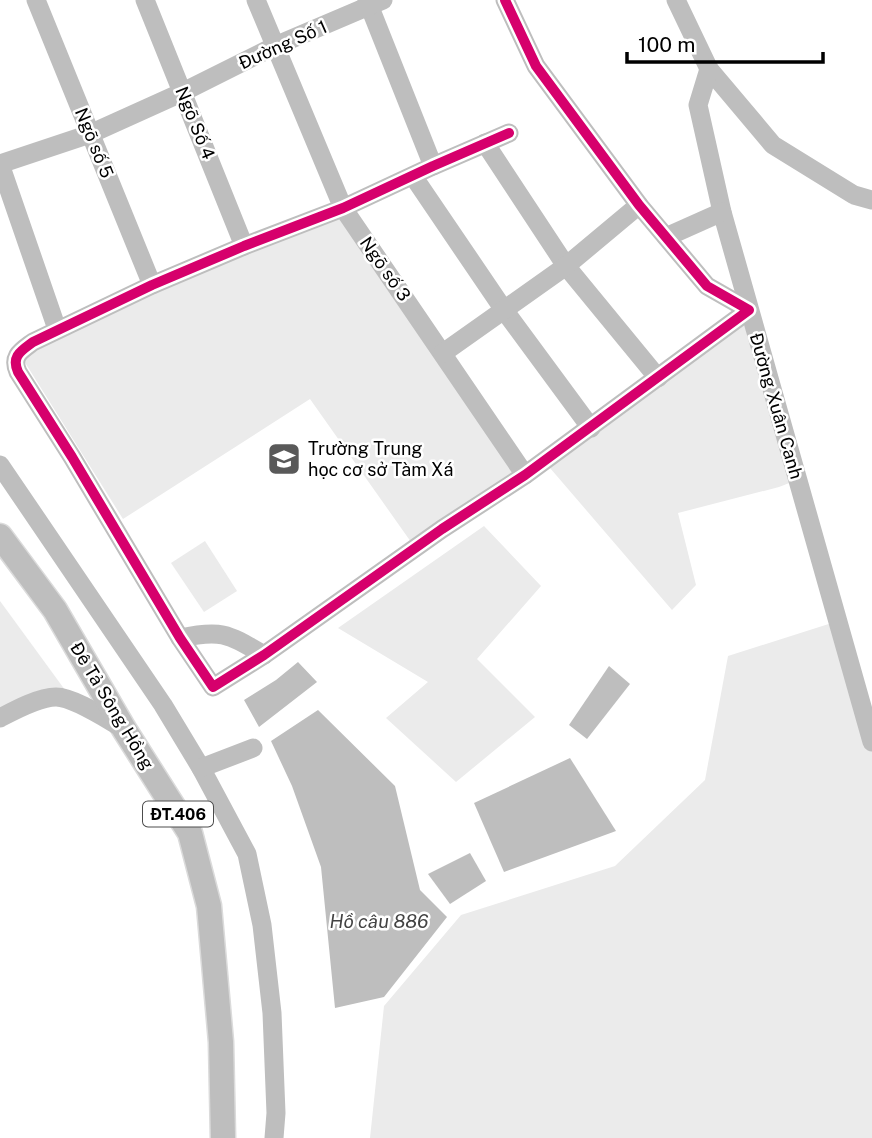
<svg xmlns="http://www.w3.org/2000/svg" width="872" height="1138" font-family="'Public Sans',sans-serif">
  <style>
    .green { fill: #ebebeb }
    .water { fill: #bebebe }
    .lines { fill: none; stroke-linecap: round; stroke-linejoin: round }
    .major-casing { stroke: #dbdbdb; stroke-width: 27 }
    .minor { stroke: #bebebe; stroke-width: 19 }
    .major { stroke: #bebebe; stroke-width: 24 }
    .cycleway-casing { stroke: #fff; stroke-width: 15 }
    .cycleway { stroke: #d6006c; stroke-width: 10 }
    .labels { text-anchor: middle; stroke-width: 5; stroke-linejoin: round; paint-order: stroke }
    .shield { fill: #fff; stroke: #4c4c4c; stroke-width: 2 }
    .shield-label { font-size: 16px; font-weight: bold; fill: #000 }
    .street-label { font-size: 18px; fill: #000; stroke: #fff }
    .poi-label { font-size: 18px; fill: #000; stroke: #fff; text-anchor: start }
    .water-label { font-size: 19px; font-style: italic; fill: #434343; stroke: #fff }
  </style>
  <rect width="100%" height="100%" fill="#fff"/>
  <g class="green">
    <path d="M343 208 525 475 411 542 310 399 123 519 19 353Z"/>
    <path d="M749 310 797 480 779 487 678 513 696 585 672 610 544 461Z"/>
    <path d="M484 526 541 586 477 659 535 717 456 782 386 718 428 682 338 628Z"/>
    <path d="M205 541 237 591 204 612 171 563Z"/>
    <path d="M0 601 65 690 0 716Z"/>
    <path d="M838 621 872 742V1138H370L384 1006 461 915 615 866 705 780 728 656Z"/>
  </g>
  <g class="water">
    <path d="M298 662 317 682 259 727 244 700 276 680Z"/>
    <path d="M609 666 630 684 587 739 569 725Z"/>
    <path d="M318 710 395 786 420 890 447 917 384 997 335 1008 321 867 292 786 271 741Z"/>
    <path d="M570 758 616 831 504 872 474 803Z"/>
    <path d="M470 853 486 881 450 904 428 874Z"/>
  </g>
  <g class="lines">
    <defs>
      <path id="major" d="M0 536 55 610 124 729 190 833 209 906 221 1042 223 1138"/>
    </defs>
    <use href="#major" class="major-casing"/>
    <g class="minor">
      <path d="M36 0 152 285"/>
      <path d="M145 0 244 246"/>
      <path d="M256 0 343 208 525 475"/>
      <path d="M367 0 433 166"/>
      <path d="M505 0 536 66 639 205 707 286 749 310 525 475 442 529 264 655 213 687 180 638 72 457 18 372C11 356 21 351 33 342L152 285 244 246 343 208 433 166 509 133"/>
      <path d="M676 0 709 69 773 145 854 195 872 200"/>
      <path d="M709 69 698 105 722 212 872 742"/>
      <path d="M485 143 566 266 658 378"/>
      <path d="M413 176 504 310 591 428"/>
      <path d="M666 237 722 212"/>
      <path d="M57 329 0 164 90 134 183 92 275 46 383 0"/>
      <path d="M443 353 566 266 639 205"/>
      <path d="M0 465 163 705 201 768 247 854 262 925 272 1013 276 1113 274 1138"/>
      <path d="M180 638C222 629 228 634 264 655"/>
      <path d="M0 718C15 710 39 697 56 697 74 697 108 720 124 729"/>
      <path d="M201 768 253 748"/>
    </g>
    <use href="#major" class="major"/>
    <defs>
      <path id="cycleway" d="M505 0 536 66 639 205 707 286 749 310 525 475 442 529 264 655 213 687 180 638 72 457 18 372C11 356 21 351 33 342L152 285 244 246 343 208 433 166 509 133"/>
    </defs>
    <use href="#cycleway" class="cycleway-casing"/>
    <use href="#cycleway" class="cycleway"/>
  </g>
  <defs>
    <symbol id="school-square" viewBox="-11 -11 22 22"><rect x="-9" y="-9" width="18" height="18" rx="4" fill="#595959" stroke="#fff"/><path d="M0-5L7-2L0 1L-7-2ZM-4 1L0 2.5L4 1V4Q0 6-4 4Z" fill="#fff"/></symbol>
  </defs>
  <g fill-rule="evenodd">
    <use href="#school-square" x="265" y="440" width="38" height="38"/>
  </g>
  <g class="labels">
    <rect class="shield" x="143" y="801.5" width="70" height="25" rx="5"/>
    <g class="shield-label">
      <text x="178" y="820">ĐT.406</text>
    </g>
    <g class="street-label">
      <text transform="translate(283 45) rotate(-24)" y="6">Đường Số 1</text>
      <text transform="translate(195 123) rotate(68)" y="6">Ngõ Số 4</text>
      <text transform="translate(94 143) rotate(68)" y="6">Ngõ số 5</text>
      <text transform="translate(385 269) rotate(55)" y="6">Ngõ số 3</text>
      <text transform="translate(776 406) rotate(74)" y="6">Đường Xuân Canh</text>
      <text transform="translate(112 706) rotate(59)" y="6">Đê Tả Sông Hồng</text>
    </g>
    <g class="poi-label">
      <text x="308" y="455">Trường Trung<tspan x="308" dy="21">học cơ sở Tàm Xá</tspan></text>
    </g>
    <g class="water-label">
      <text x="379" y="928">Hồ câu 886</text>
    </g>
  </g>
  <path d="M627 52v10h196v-10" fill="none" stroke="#000000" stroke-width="3.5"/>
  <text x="638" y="52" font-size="21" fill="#000000" stroke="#ffffff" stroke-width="5" paint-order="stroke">100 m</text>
</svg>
